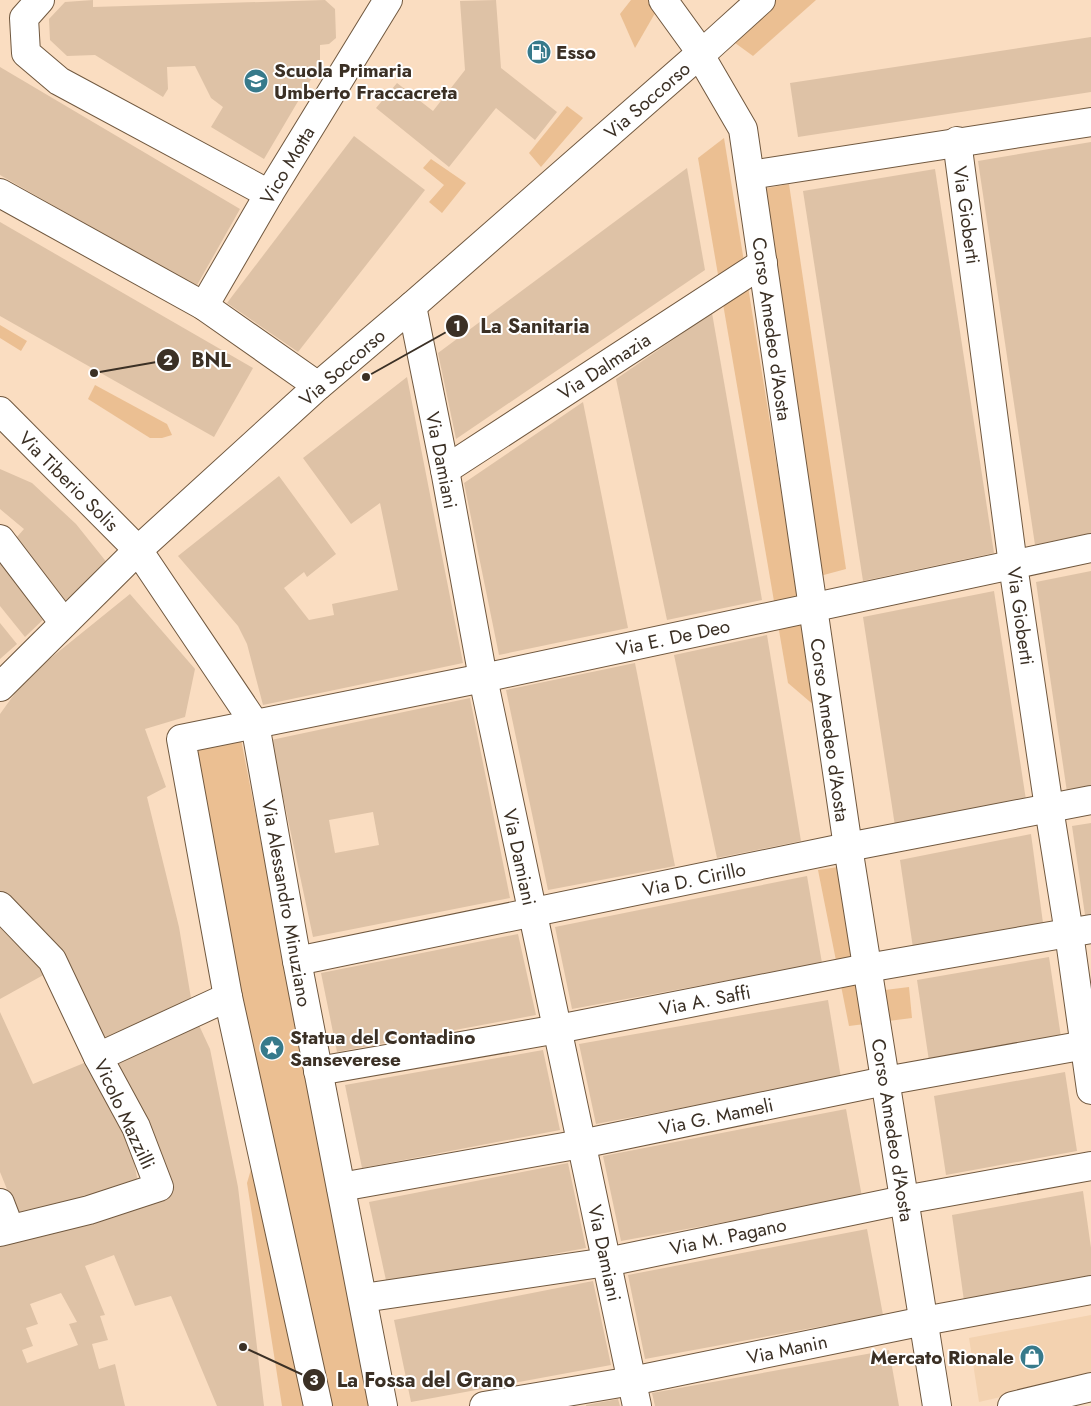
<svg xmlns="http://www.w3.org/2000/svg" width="1091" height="1406" font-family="Jost,sans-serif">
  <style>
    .built { fill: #f3d2b0 }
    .green { fill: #ebbf92 }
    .building { fill: #dec2a6; fill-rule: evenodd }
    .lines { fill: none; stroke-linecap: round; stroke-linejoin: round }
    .minor-casing { stroke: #70583f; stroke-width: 30 }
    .minor { stroke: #fff; stroke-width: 28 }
    .labels { text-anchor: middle; stroke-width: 4; stroke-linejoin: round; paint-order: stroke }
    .poi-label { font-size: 19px; font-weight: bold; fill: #3b3025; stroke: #fff; text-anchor: start }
    .street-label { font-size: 19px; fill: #3b3025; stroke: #fff }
    .leader { fill: none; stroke: #3b3025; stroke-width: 2 }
    .callout-dot { fill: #3b3025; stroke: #fff; stroke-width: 2 }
    .mark-label { font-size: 15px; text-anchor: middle; font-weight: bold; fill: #fff }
    .callout-label { font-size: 20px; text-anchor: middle; font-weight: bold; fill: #3b3025; stroke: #fff; stroke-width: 4; stroke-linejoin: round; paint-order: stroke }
  </style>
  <rect width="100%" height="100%" fill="#faddc1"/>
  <path class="built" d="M1091 1315V1376L979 1402 969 1338Z"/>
  <g class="green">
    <path d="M631 0H652L658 8 635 48 620 14Z"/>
    <path d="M773 0H816L753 56 731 40Z"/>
    <path d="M567 106 583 118 541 167 529 153Z"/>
    <path d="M724 138 816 707 788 683 698 158Z"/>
    <path d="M431 159 466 183 442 213 429 202 444 185 423 168Z"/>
    <path d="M789 184 846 569 820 576 762 189Z"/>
    <path d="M0 325 27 341 21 351 0 338Z"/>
    <path d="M95 385 167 424 172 435 162 438H150L88 399Z"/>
    <path d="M239 729 371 1406H282L247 1183 261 1135 187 748Z"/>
    <path d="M838 867 861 993 909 987 912 1018 849 1026 818 870Z"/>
  </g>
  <g class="building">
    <path d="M93 0V7L325 0 335 9 336 38 329 44 320 45V64L264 159 211 127 223 107 211 98 195 66 167 67 168 89 163 97 95 55 67 56 50 40 49 19 65 2Z"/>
    <path d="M496 0 501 68 557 112 535 140 496 108 449 167 376 108 397 83 433 111 465 70 460 1Z"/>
    <path d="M1091 37V92L798 137 790 83Z"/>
    <path d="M0 67 240 209 196 287 0 175Z"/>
    <path d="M354 136 425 190 298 352 227 303Z"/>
    <path d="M1091 142V533L1035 545 978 161Z"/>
    <path d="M687 168 705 270 456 439 438 353Z"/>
    <path d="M935 169 994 553 863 581 803 191Z"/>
    <path d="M0 222 253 368 214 437 0 316Z"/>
    <path d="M712 313 762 600 667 620 616 379Z"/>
    <path d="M407 377 463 663 263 705 247 644 238 626 178 556 279 476 336 554 307 577 304 572 284 588 309 620 334 615 332 604 398 590 380 503 351 524 303 458Z"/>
    <path d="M583 402 628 628 499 655 464 483Z"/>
    <path d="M0 469 32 483 76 524 108 564 60 605 10 545 24 529 0 509Z"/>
    <path d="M0 554 49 614 25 637 0 606Z"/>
    <path d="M1091 571V787L1067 792 1036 582Z"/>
    <path d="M994 591 1026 800 895 826 863 617Z"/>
    <path d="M130 594 195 669 185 717 145 729 166 787 147 797 179 927 192 1004 100 1047 0 895V714L26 678Z"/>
    <path d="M0 623 17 644 0 659Z"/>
    <path d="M767 635 801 841 717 858 674 655Z"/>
    <path d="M635 663 675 866 548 890 506 690Z"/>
    <path d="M470 698 510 898 313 937 271 740ZM373 812 379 845 335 853 329 820Z"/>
    <path d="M1091 823V914L1085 915 1072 826Z"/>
    <path d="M1031 834 1043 923 913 948 900 860Z"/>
    <path d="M807 876 822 963 572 1009 555 927Z"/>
    <path d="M0 923 47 973 0 999Z"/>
    <path d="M518 934 536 1015 337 1052 321 973Z"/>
    <path d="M1049 957 1061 1037 929 1061 917 980Z"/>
    <path d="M828 1000 841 1078 596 1124 579 1044Z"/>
    <path d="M0 1012 33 1084 84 1063 116 1114 132 1152 138 1182 19 1219 0 1172Z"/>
    <path d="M197 1021 210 1049 238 1187 264 1406H217L171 1296 135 1306 114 1255 85 1266 105 1315 100 1316 108 1340 92 1344 99 1369 115 1364 125 1406H0V1244L97 1220 169 1198 153 1145 112 1061ZM61 1293 77 1322 69 1324 78 1345 27 1363 22 1350 33 1346 26 1328 38 1324 30 1304Z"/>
    <path d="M543 1050 560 1130 362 1168 345 1085Z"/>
    <path d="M1065 1072 1077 1151 946 1175 934 1096Z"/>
    <path d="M846 1109 862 1197 621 1241 603 1156Z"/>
    <path d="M568 1163 586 1248 387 1285 369 1202Z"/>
    <path d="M1083 1191 1091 1248V1278L964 1301 952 1215Z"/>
    <path d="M867 1229 883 1315 645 1359 628 1275Z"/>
    <path d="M593 1281 611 1365 411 1402 394 1320Z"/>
    <path d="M889 1350 899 1406H655L652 1393Z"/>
    <path d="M618 1399 620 1406H586V1405Z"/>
  </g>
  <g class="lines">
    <defs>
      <g id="minor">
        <path d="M40 0 24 18 26 53 59 81 269 194"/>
        <path d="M663 0 697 47"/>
        <path d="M708 48 761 0"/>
        <path d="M704 62 743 129 848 847 937 1406"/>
        <path d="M957 141 1013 565 1049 808 1069 933 1091 1090"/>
        <path d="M750 175 1091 122"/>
        <path d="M0 193 204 306 318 386"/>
        <path d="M204 306 269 194 388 0"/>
        <path d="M412 306 445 470 483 678 637 1406"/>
        <path d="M0 411 138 550 255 724 297 961 383 1406"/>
        <path d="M445 470 763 263"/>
        <path d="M0 539 64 623"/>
        <path d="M0 687 138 550 318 386 412 306 694 59"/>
        <path d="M0 906 52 960 98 1057 136 1127 159 1187 89 1210 0 1232"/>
        <path d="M297 961 848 847 1091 800"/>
        <path d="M98 1057 228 997"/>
        <path d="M318 1071 558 1029 867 968 1091 929"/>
        <path d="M341 1187 581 1144 885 1081 1091 1044"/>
        <path d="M0 1203 10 1229"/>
        <path d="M363 1298 607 1262 904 1200 1091 1166"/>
        <path d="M318 1406 228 997 181 739 483 678 1091 548"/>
        <path d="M484 1406 632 1381 924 1321 1091 1290"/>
        <path d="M1012 1406 1091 1387"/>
      </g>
    </defs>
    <use href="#minor" class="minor-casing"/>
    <use href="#minor" class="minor"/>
  </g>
  <defs>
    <symbol id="fuel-disc" viewBox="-11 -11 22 22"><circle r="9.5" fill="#377a8b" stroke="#fff"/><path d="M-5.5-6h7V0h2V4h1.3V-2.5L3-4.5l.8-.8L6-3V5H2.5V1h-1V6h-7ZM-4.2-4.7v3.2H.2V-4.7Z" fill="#fff"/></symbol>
    <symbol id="school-disc" viewBox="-11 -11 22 22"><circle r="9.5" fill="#377a8b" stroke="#fff"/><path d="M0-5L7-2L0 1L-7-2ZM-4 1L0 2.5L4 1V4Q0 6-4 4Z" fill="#fff"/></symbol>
    <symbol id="sight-disc" viewBox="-11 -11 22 22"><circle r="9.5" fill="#377a8b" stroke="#fff"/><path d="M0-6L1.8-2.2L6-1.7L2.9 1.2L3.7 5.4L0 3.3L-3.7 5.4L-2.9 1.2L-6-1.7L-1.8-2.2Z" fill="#fff"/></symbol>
    <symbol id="shop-disc" viewBox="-11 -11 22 22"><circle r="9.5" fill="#377a8b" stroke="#fff"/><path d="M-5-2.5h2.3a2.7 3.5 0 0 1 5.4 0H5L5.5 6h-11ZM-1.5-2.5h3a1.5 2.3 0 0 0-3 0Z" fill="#fff"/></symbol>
  </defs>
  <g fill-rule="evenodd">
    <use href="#fuel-disc" x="525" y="38" width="28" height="28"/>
    <use href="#school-disc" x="242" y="67" width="28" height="28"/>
    <use href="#sight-disc" x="258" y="1034" width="28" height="28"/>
    <use href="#shop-disc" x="1018" y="1343" width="28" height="28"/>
  </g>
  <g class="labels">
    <g class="poi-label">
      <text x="556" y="59">Esso</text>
      <text x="274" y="77">Scuola Primaria<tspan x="274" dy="22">Umberto Fraccacreta</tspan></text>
      <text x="290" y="1044">Statua del Contadino<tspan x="290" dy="22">Sanseverese</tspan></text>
      <text x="1014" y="1364" text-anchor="end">Mercato Rionale</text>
    </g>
    <g class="street-label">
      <text transform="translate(647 100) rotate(-41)" y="7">Via Soccorso</text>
      <text transform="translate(287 165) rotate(-59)" y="7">Vico Motta</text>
      <text transform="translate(967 215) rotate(82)" y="7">Via Gioberti</text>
      <text transform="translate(772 329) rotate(82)" y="7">Corso Amedeo d'Aosta</text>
      <text transform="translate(604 366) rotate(-33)" y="7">Via Dalmazia</text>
      <text transform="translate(342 367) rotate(-41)" y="7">Via Soccorso</text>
      <text transform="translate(442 460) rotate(79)" y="7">Via Damiani</text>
      <text transform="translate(69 481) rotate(45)" y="7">Via Tiberio Solis</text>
      <text transform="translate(1021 616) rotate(82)" y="7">Via Gioberti</text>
      <text transform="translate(673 637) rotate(-12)" y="7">Via E. De Deo</text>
      <text transform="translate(830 730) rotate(82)" y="7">Corso Amedeo d'Aosta</text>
      <text transform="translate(520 857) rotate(78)" y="7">Via Damiani</text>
      <text transform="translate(694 879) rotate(-12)" y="7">Via D. Cirillo</text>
      <text transform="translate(287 903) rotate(80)" y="7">Via Alessandro Minuziano</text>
      <text transform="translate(705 1000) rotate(-11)" y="7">Via A. Saffi</text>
      <text transform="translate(125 1114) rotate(65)" y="7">Vicolo Mazzilli</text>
      <text transform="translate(716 1116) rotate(-12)" y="7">Via G. Mameli</text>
      <text transform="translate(893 1130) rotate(81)" y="7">Corso Amedeo d'Aosta</text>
      <text transform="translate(728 1236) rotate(-12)" y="7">Via M. Pagano</text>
      <text transform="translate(605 1253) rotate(78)" y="7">Via Damiani</text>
      <text transform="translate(787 1349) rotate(-12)" y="7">Via Manin</text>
    </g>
  </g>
  <path class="leader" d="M366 377L457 326M94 373L168 360M243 1347L314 1380"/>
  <g class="callout-dot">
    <circle cx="366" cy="377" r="5"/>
    <circle cx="94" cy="373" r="5"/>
    <circle cx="243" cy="1347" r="5"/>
    <circle cx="457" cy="326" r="12"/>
    <circle cx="168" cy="360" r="12"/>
    <circle cx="314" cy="1380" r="12"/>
  </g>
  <g class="mark-label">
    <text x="457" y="331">1</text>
    <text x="168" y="365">2</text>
    <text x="314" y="1385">3</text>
  </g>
  <g class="callout-label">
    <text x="535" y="333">La Sanitaria</text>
    <text x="211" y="367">BNL</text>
    <text x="426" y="1387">La Fossa del Grano</text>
  </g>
</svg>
